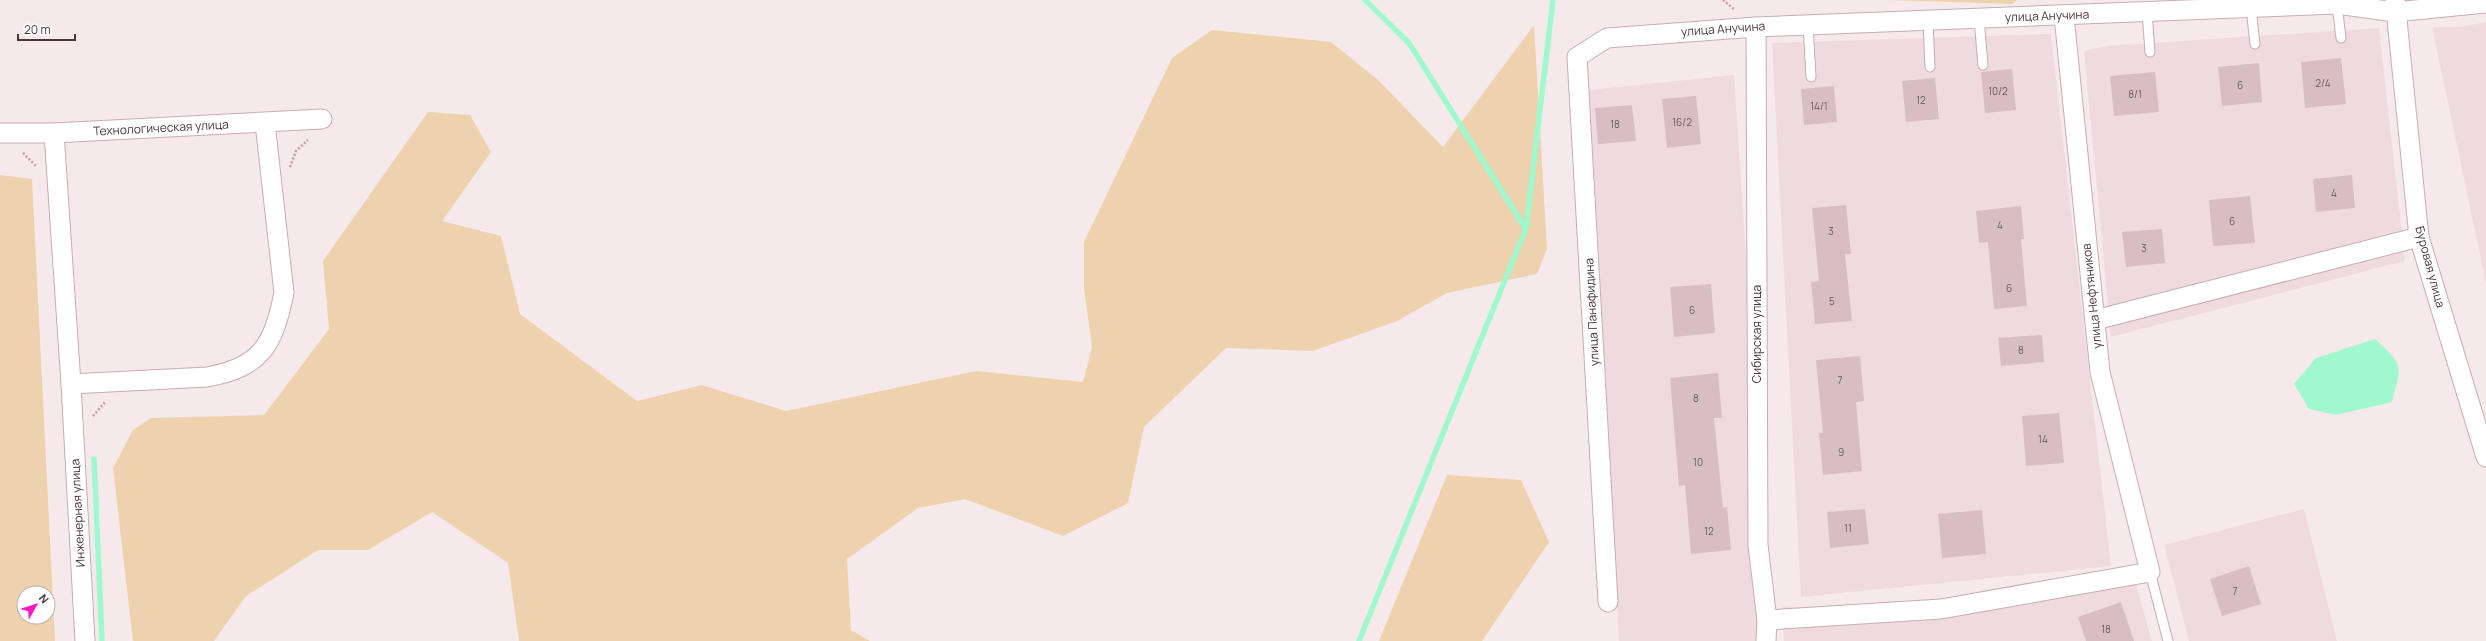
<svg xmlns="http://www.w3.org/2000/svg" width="2486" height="641" font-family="Manrope,sans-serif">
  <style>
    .residential { fill: #efdbdf }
    .green { fill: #eed2ae; fill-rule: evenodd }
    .water { fill: #a0f8ce }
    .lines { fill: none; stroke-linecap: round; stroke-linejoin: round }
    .stream { stroke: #a0f8ce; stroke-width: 5.5 }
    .building { fill: #d9bdc5 }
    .service-casing { stroke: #c6adb3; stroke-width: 11 }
    .minor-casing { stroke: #c6adb3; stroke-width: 21 }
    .path { stroke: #c69aa5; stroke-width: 2.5; stroke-dasharray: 2 2; stroke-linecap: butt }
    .service { stroke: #fff; stroke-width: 9 }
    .minor { stroke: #fff; stroke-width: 19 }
    .labels { text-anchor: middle; stroke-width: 3.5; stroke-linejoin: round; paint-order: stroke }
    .number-label { font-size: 10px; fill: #6e585e }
    .street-label { font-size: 12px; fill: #4b363c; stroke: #fff }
  </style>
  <rect width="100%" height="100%" fill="#f6e9ec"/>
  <g class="residential">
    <path d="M2486 22V283L2432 27H2460Z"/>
    <path d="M2379 28 2405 261 2111 337 2084 51 2107 46Z"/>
    <path d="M2051 34 2111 566 1801 597 1772 43Z"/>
    <path d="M1734 75 1769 606 1768 641H1619L1589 90Z"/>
    <path d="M2304 509 2337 641H2189L2164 545Z"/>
    <path d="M2131 567 2152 641H1784L1783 606 1941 619Z"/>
  </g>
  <g class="green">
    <path d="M1889 0H2017L2012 4Z"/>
    <path d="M1534 25 1547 249 1537 274 1447 293 1397 321 1313 351 1226 348 1144 427 1128 503 1063 536 965 499 918 508 847 559 851 630 870 641H519L508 563 432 512 368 550H318L246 596 214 641H133L113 468 133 430 151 418 264 415 329 329 323 261 428 112 470 115 491 152 442 221 501 236 520 314 637 401 702 385 786 411 976 371 1083 382 1092 347 1084 289V242L1172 58 1212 30 1331 42 1378 80 1443 147Z"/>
    <path d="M0 175 32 179 55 641H0ZM24 593H48V617H24Z"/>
    <path d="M1447 475 1521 480 1549 542 1482 641H1379Z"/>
  </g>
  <path class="water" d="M2375 339C2404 366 2402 364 2392 402L2336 415 2309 409 2294 384 2316 358Z"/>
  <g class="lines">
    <g class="stream">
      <path d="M1365 0 1409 43 1525 228"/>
      <path d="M94 459 102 641"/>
      <path d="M1359 641 1526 228 1553 0"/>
    </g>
  </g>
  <g class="building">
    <path d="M2341 58 2346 104 2305 108 2301 62Z"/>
    <path d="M2259 63 2262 102 2222 106 2218 67Z"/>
    <path d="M2012 69 2016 110 1985 113 1981 72Z"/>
    <path d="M2155 72 2159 112 2114 116 2110 76Z"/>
    <path d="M1935 78 1939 119 1906 122 1902 81Z"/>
    <path d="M1834 86 1837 122 1804 125 1801 89Z"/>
    <path d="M1696 96 1701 144 1667 148 1662 99Z"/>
    <path d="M1632 105 1636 141 1598 144 1595 108Z"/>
    <path d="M2352 175 2355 208 2316 212 2313 179Z"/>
    <path d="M2250 196 2255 243 2213 246 2209 200Z"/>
    <path d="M1846 205 1851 254H1845L1852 321 1815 324 1811 282 1819 281 1812 208Z"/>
    <path d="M2021 206 2024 239H2021L2027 306 1994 309 1988 242 1979 243 1976 211Z"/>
    <path d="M2162 229 2165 263 2126 267 2122 232Z"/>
    <path d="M1711 284 1715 333 1674 337 1670 287Z"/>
    <path d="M2042 335 2044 362 2001 366 1998 338Z"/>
    <path d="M1860 356 1864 401 1856 402 1862 471 1823 475 1819 433H1823L1816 360Z"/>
    <path d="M1718 373 1722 418H1714L1723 508 1727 507 1731 550 1691 554 1685 485 1679 486 1670 378Z"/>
    <path d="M2059 413 2064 463 2026 466 2022 416Z"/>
    <path d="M1865 509 1869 544 1830 548 1827 512Z"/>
    <path d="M1982 510 1986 554 1942 558 1938 514Z"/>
    <path d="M2249 566 2261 604 2222 616 2210 579Z"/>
    <path d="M2121 602 2134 641H2086L2078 617Z"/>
  </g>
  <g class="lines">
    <defs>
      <g id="service">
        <path d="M2337 4 2341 38"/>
        <path d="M2251 8 2255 44"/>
        <path d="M2147 12 2150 52"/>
        <path d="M1979 19 1983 65"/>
        <path d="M1928 21 1930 67"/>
        <path d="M1808 25 1811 77"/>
        <path d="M2150 572 2168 641"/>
      </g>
      <g id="minor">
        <path d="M2395 0 2419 237 2486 457"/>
        <path d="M1756 27 1758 545 1767 620 1766 641"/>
        <path d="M0 133H54L322 119"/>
        <path d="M54 133 71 384 207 377C262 367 273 345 284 293L265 123"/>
        <path d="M2095 320 2419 237"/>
        <path d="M71 384 85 641"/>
        <path d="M1608 602 1577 57 1607 38 1756 27 2337 4 2395 12 2486 3"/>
        <path d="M1767 620 1941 609 2150 572 2100 372 2064 16"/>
      </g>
    </defs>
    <use href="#service" class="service-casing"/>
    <use href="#minor" class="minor-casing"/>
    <g class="path">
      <path d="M1723 0 1735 10"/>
      <path d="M23 153 36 166"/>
      <path d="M290 167 296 151 308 140"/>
      <path d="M93 416 105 402"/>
    </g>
    <use href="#service" class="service"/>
    <use href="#minor" class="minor"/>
  </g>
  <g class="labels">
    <g class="number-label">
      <text x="2323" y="87">2/4</text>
      <text x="2240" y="89">6</text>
      <text x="1998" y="95">10/2</text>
      <text x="2135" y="98">8/1</text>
      <text x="1921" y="104">12</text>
      <text x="1819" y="110">14/1</text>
      <text x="1682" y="126">16/2</text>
      <text x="1615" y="128">18</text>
      <text x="2334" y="197">4</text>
      <text x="2232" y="225">6</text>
      <text x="2000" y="229">4</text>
      <text x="1831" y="235">3</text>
      <text x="2144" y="252">3</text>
      <text x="2009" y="292">6</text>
      <text x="1832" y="305">5</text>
      <text x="1692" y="314">6</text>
      <text x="2021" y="354">8</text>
      <text x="1840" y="384">7</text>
      <text x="1696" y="402">8</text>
      <text x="2043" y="443">14</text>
      <text x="1841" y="456">9</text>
      <text x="1698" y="466">10</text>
      <text x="1848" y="532">11</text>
      <text x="1709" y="535">12</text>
      <text x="2235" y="595">7</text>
      <text x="2106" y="633">18</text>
    </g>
    <g class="street-label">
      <text transform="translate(2047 16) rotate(-2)" y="4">улица Анучина</text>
      <text transform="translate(1723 29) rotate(-4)" y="4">улица Анучина</text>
      <text transform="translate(161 128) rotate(-3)" y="4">Технологическая улица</text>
      <text transform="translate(2430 267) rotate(75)" y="4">Буровая улица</text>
      <text transform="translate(2092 296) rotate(-96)" y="4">улица Нефтяников</text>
      <text transform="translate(1592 312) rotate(-93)" y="4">улица Панафидина</text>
      <text transform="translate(1757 334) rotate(-90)" y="4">Сибирская улица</text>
      <text transform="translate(78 513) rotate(-93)" y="4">Инженерная улица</text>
    </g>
  </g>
  <g transform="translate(36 605) rotate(51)"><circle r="19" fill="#ffffff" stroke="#b7afb1"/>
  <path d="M0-3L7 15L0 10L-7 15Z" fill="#ff17c2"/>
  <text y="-6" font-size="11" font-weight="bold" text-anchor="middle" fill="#4b363c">N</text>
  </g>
  <path d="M18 34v6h57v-6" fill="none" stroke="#4b363c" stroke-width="2"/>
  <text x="24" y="34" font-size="12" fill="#4b363c" stroke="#ffffff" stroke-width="3" paint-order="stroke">20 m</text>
</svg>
